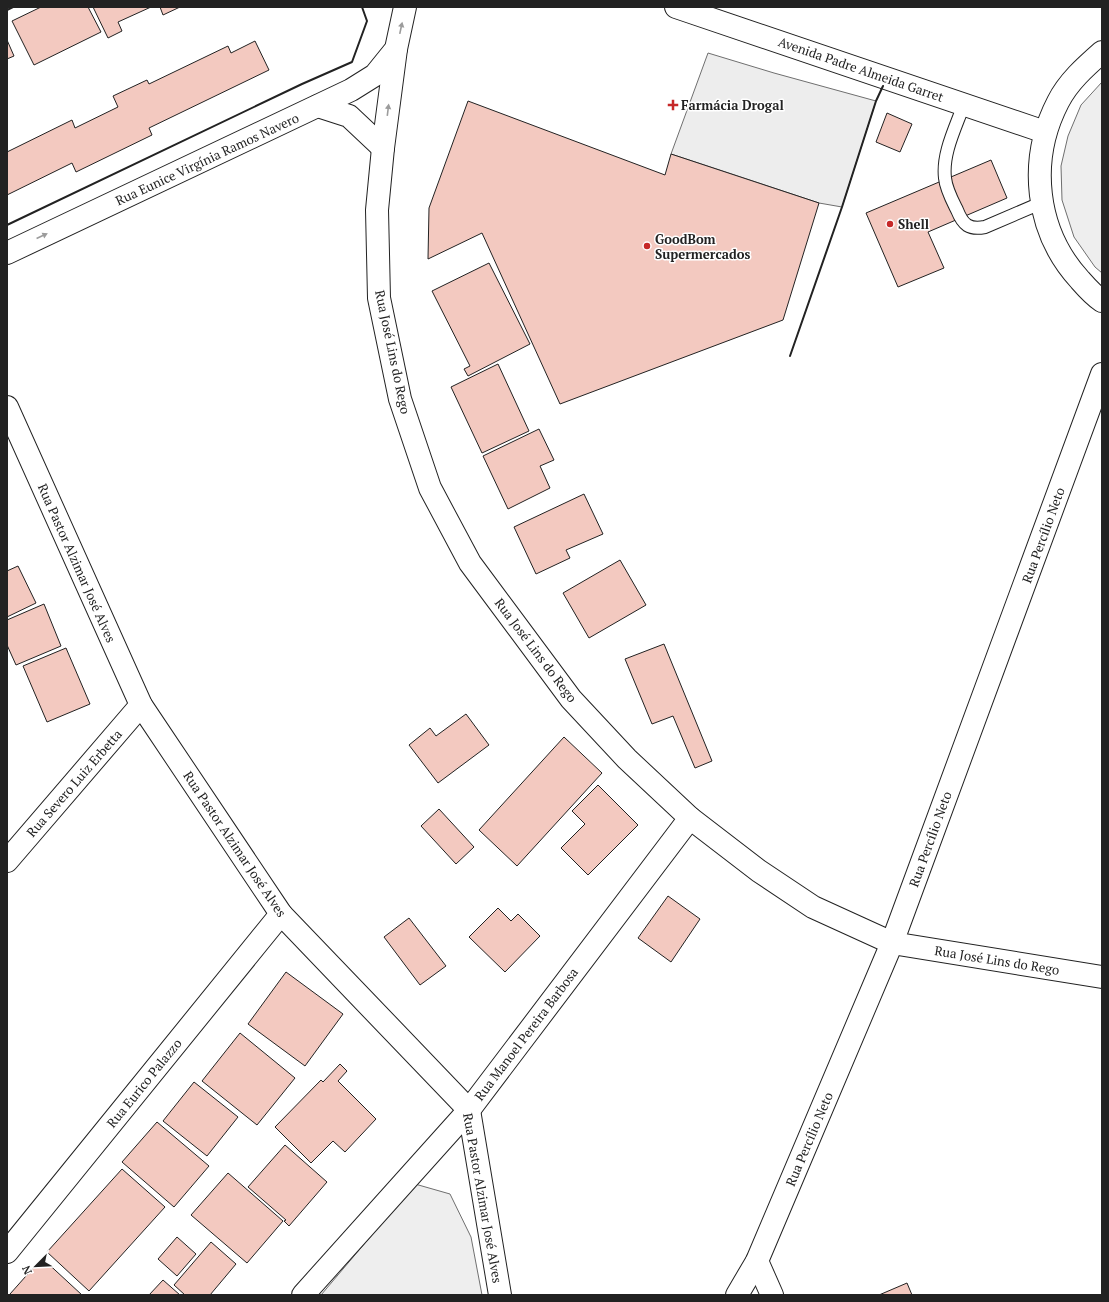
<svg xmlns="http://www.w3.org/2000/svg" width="1109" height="1302" font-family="'PT Serif',serif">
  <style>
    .green { fill: #eee; stroke: #6f6f6f }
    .parking { fill: #ededed; stroke: #6f6f6f }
    .building { fill: #f3c9c0; stroke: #222 }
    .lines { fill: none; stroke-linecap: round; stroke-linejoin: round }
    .service-casing { stroke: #222; stroke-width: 14 }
    .minor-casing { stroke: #222; stroke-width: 24 }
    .tertiary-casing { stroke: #222; stroke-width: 24 }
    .secondary-casing { stroke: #222; stroke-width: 24 }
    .service { stroke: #fff; stroke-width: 12 }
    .minor { stroke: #fff; stroke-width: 22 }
    .tertiary { stroke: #fff; stroke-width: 22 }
    .secondary { stroke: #fff; stroke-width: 22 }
    .wall { stroke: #222; stroke-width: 2 }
    .oneway { fill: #9c9c9c }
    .poi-dot { fill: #c62828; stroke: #fff; stroke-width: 1.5 }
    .labels { text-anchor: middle; stroke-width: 3; stroke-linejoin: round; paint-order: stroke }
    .street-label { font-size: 13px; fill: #222; stroke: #fff }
    .poi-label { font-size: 13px; font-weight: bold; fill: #222; stroke: #fff; text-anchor: start }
  </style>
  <rect width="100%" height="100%" fill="#fff"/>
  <g class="green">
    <path d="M1102 82V273L1095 267 1074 237 1062 200 1061 166 1068 136 1081 105Z"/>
    <path d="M415 1184 450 1194 471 1237 482 1295H321Z"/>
  </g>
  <path class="parking" d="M708 53 774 73 876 101 842 207 819 203 671 154Z"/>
  <g class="building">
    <path d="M41 7H88L101 32 34 65 12 21Z"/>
    <path d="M93 7H151L118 22 122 31 108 38Z"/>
    <path d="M160 7H180L163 15Z"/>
    <path d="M7 40 14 56 7 59Z"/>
    <path d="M255 41 269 70 149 128 152 135 76 172 72 163 7 195V152L72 120 75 128 118 107 113 96 147 80 149 84 228 46 231 53Z"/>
    <path d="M468 101 665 175 671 154 819 203 783 320 560 404 482 233 428 259 429 208Z"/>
    <path d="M887 113 912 124 900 152 876 142Z"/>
    <path d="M991 160 1007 198 928 232 944 268 898 287 866 213Z"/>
    <path d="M489 263 530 344 468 376 464 369 470 366 432 291Z"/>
    <path d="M498 364 529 431 482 453 451 387Z"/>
    <path d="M539 429 554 460 540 466 550 488 508 509 483 456Z"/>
    <path d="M584 494 603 534 566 550 570 558 536 574 514 527Z"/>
    <path d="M620 560 646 605 589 638 563 593Z"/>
    <path d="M18 566 36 603 7 617V571Z"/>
    <path d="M44 604 61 646 16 665 7 645V620Z"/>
    <path d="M664 644 712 761 695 768 673 716 652 724 625 659Z"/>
    <path d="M66 648 90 704 47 722 23 666Z"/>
    <path d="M466 714 489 745 438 783 409 745 430 728 436 736Z"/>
    <path d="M564 737 602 773 517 866 479 830Z"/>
    <path d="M598 785 638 825 588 875 561 848 585 824 572 811Z"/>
    <path d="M439 809 474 847 456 864 421 826Z"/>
    <path d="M668 896 700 919 671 962 638 938Z"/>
    <path d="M498 908 511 921 518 914 540 936 505 972 469 937Z"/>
    <path d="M409 918 446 966 420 985 384 937Z"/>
    <path d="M286 972 343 1014 305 1066 248 1024Z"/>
    <path d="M240 1033 295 1078 257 1125 202 1081Z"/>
    <path d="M340 1064 347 1071 338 1081 376 1119 345 1152 333 1141 311 1163 275 1127 321 1080 323 1082Z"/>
    <path d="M194 1082 238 1117 207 1156 163 1121Z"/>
    <path d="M157 1122 209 1166 174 1207 122 1162Z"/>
    <path d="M285 1145 327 1182 289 1226 284 1221 286 1220 248 1187Z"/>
    <path d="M122 1169 165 1207 89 1291 47 1252Z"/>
    <path d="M228 1173 283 1221 247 1263 191 1215Z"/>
    <path d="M177 1237 196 1254 177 1276 158 1259Z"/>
    <path d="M211 1242 236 1264 210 1295H185L174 1285Z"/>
    <path d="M42 1258 82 1295H11L10 1294Z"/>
    <path d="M163 1280 180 1295H149Z"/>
    <path d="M907 1283 912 1295H879Z"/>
  </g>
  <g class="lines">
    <defs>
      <path id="service" d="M964 104C956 127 942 153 945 178 946 189 952 200 957 210 963 225 969 230 985 227L1041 203"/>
      <g id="minor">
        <path d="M396 49 383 148 377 210 379 298 400 399 430 488 470 563 571 699 627 759 690 818 759 871 813 907 892 943 1102 977"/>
        <path d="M7 407 141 705 281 914 469 1110 500 1295"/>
        <path d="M7 861 141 705"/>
        <path d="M7 1252 281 914"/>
        <path d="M757 1261 772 1295"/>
        <path d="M303 1295 469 1110 690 818"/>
      </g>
      <path id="tertiary" d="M737 1295 757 1261 892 943 1102 374"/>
      <g id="secondary">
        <path d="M676 7 1045 132"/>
        <path d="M1102 52C1085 67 1068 82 1058 102 1028 160 1035 231 1080 280 1087 288 1093 295 1102 301"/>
        <path d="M318 106 349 116 383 148"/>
        <path d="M7 253 351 90 375 75 396 49 405 7"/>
      </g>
    </defs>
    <use href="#service" class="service-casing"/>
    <use href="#minor" class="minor-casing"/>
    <use href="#tertiary" class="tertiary-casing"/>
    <use href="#secondary" class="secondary-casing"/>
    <use href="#service" class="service"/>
    <use href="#minor" class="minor"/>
    <use href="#tertiary" class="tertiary"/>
    <use href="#secondary" class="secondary"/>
    <g class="wall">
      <path d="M7 10 13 7"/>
      <path d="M7 225 302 84 352 62 367 21 362 7"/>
      <path d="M790 356 842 207 876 101 883 86"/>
    </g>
  </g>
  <defs><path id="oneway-solid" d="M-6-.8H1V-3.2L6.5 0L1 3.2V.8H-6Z"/></defs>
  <g class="oneway">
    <use href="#oneway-solid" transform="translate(401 28) rotate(-78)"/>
    <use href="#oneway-solid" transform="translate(388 110) rotate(-83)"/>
    <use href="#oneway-solid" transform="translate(42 236) rotate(-25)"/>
  </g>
  <g class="poi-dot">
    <path d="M671 99h4v4h4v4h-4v4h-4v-4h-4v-4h4z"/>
    <circle cx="890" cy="224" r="4"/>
    <circle cx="647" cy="246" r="4"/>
  </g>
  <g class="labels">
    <g class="street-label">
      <text transform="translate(861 69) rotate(19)" y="5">Avenida Padre Almeida Garret</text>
      <text transform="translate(207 159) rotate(-25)" y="5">Rua Eunice Virgínia Ramos Navero</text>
      <text transform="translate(393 352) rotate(78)" y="5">Rua José Lins do Rego</text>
      <text transform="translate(1043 535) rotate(-70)" y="5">Rua Percílio Neto</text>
      <text transform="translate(77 563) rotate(66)" y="5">Rua Pastor Alzimar José Alves</text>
      <text transform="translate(536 650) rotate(53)" y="5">Rua José Lins do Rego</text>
      <text transform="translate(74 783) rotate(-49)" y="5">Rua Severo Luiz Erbetta</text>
      <text transform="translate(930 839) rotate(-70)" y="5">Rua Percílio Neto</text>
      <text transform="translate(235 844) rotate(56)" y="5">Rua Pastor Alzimar José Alves</text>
      <text transform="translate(997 960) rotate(9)" y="5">Rua José Lins do Rego</text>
      <text transform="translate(526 1034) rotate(-53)" y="5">Rua Manoel Pereira Barbosa</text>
      <text transform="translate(144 1083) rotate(-51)" y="5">Rua Eurico Palazzo</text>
      <text transform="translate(809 1139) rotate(-67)" y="5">Rua Percílio Neto</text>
      <text transform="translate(483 1198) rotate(80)" y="5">Rua Pastor Alzimar José Alves</text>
    </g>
    <g class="poi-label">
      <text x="681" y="110">Farmácia Drogal</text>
      <text x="898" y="229">Shell</text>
      <text x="655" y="244">GoodBom<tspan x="655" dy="15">Supermercados</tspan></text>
    </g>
  </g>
  <rect width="1109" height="1302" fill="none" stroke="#222222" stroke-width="16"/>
  <g transform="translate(36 1266) rotate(246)" stroke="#ffffff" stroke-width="3" paint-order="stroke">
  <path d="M0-3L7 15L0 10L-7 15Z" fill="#222222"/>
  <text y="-6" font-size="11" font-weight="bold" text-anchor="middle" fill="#222222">N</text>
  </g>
</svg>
